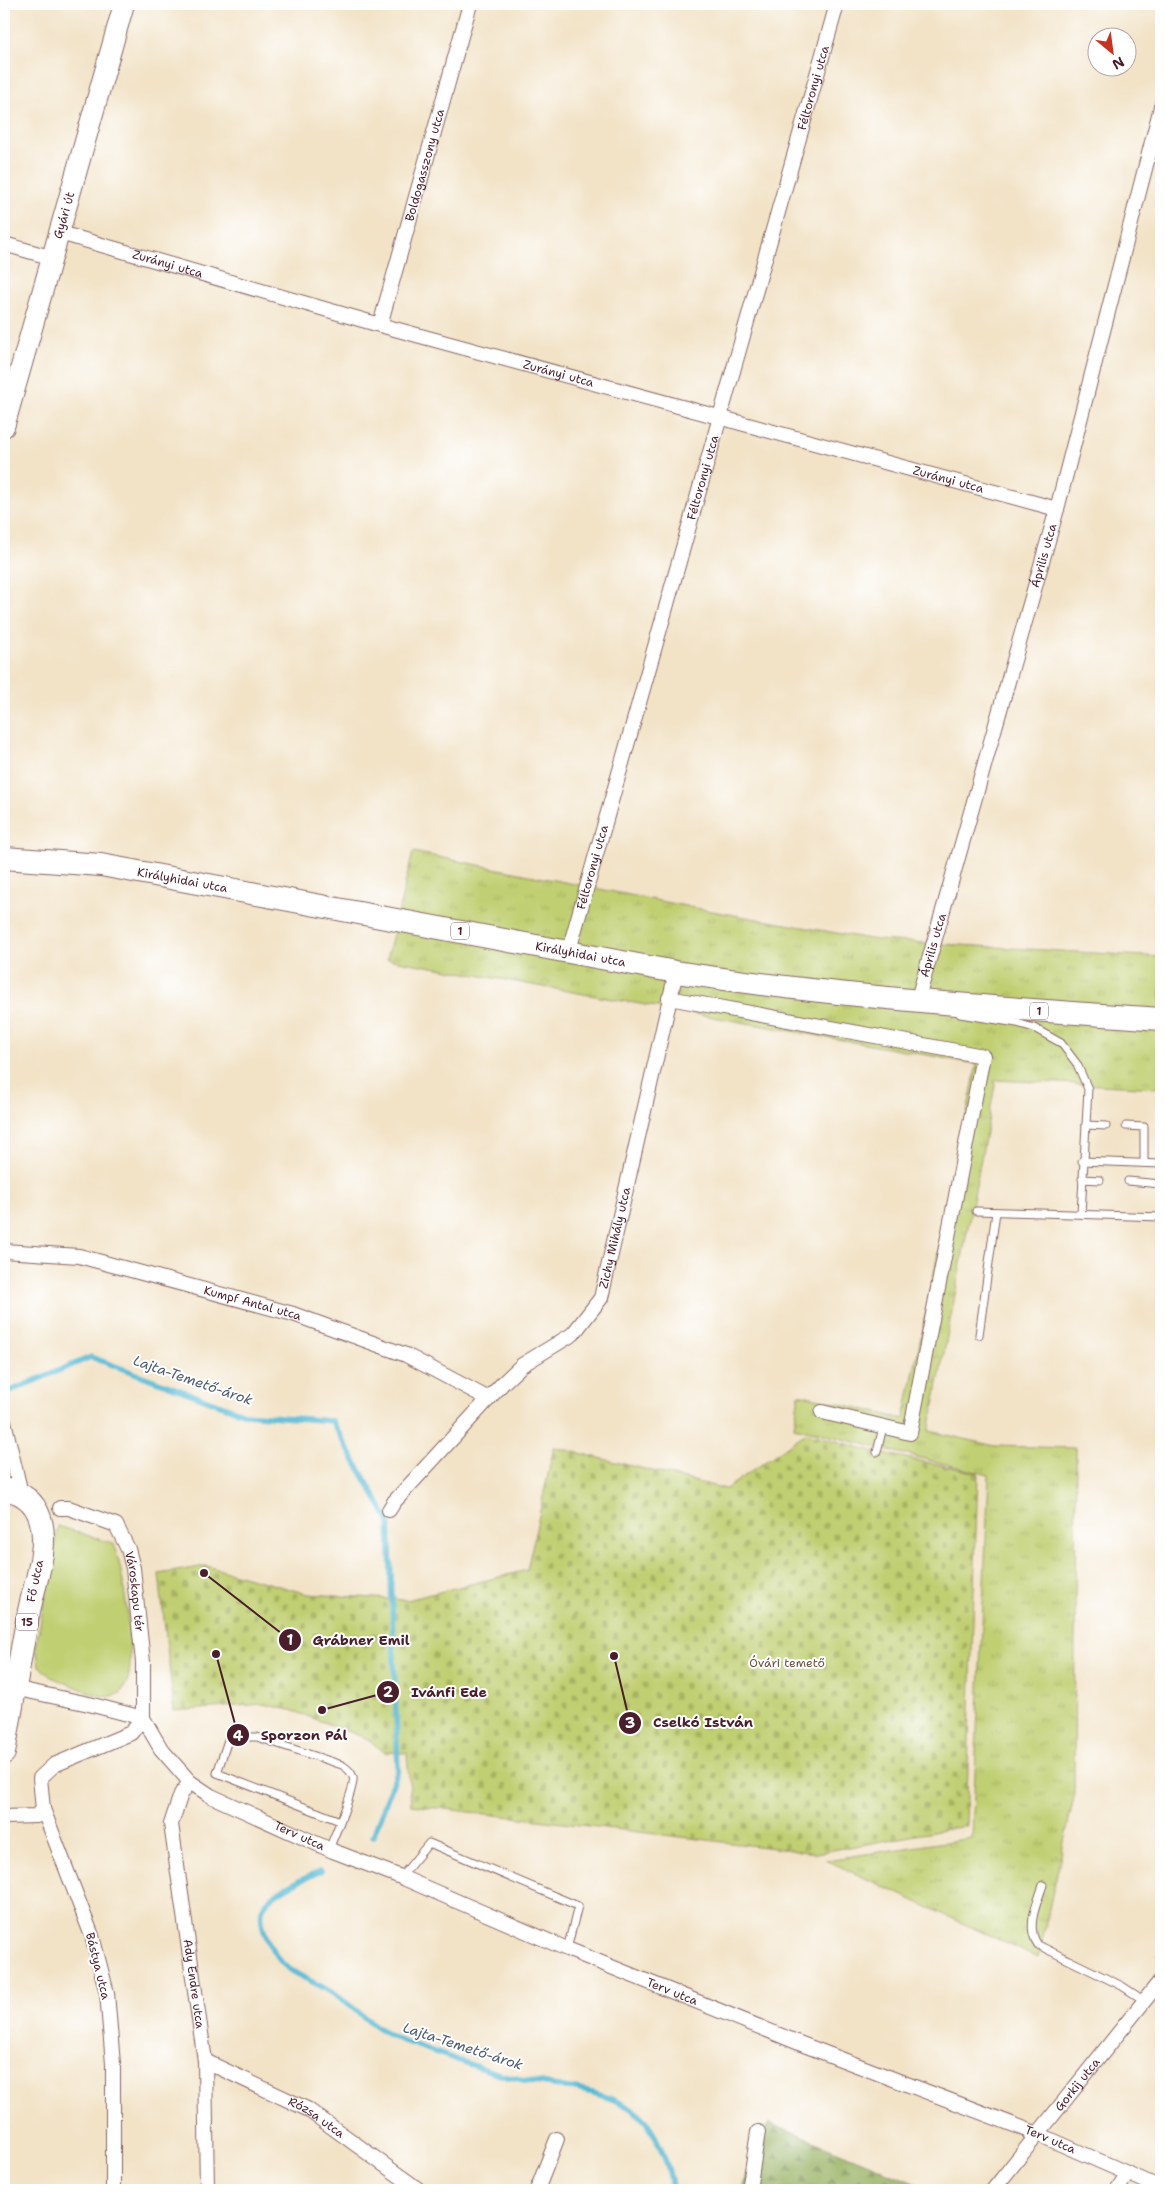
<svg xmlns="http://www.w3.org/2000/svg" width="1165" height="2194" font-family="'Shantell Sans',sans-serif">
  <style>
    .grass { fill: url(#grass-tufts); stroke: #85774e }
    .forest { fill: url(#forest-firs); stroke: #716847 }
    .cemetery { fill: url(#cemetery-stones); stroke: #85774e }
    .park { fill: #c0cf71; stroke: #85774e }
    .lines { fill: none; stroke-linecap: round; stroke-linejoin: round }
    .stream { stroke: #54b8d3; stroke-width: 5.5 }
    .lane-casing { stroke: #856462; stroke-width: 9 }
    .street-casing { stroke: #856462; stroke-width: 16 }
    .secondary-casing { stroke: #856462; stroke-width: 22 }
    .primary-casing { stroke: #856462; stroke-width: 24 }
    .lane { stroke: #fff; stroke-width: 7 }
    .street { stroke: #fff; stroke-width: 14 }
    .secondary { stroke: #fff; stroke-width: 20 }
    .primary { stroke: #fff; stroke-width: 22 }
    .labels { text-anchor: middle; stroke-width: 4; stroke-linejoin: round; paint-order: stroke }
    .shield { fill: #fff; stroke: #80626b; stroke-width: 1 }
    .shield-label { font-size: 11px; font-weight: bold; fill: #4a1f2b }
    .street-label { font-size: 12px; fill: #4a1f2b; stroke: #fff }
    .park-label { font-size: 12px; fill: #6d5440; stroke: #fff }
    .water-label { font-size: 14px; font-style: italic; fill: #4e5c6e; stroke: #fff }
    .leader { fill: none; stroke: #4a1f2b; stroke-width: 2 }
    .callout-dot { fill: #4a1f2b; stroke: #fff; stroke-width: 2 }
    .mark-label { font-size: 15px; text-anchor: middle; font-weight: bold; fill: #fff }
    .callout-label { font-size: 14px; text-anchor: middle; font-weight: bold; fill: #4a1f2b; stroke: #fff; stroke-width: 4; stroke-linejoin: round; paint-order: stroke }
  </style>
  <defs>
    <pattern id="grass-tufts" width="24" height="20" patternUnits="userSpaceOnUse" patternTransform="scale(1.25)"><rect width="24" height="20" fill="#c0cf71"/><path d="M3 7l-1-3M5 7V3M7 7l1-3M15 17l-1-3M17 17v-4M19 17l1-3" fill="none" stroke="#a6b162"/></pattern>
    <pattern id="forest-firs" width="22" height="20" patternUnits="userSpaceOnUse" patternTransform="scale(1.25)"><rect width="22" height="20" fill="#98b263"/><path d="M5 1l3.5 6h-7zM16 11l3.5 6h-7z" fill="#7e9052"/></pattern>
    <pattern id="cemetery-stones" width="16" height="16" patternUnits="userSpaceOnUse" patternTransform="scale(1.25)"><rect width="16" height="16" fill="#c0cf71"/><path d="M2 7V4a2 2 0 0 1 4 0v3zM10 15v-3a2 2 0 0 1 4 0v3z" fill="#a6b162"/></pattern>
  </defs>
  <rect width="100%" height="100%" fill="#fff"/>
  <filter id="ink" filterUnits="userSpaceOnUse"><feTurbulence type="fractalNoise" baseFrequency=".02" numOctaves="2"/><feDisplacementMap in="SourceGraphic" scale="10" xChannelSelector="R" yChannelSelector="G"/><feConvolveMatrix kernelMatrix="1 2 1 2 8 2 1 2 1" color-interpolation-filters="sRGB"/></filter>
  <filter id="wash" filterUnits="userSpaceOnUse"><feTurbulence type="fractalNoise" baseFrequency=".0096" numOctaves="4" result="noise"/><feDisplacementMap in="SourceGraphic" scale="20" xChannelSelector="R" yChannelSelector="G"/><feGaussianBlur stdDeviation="1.12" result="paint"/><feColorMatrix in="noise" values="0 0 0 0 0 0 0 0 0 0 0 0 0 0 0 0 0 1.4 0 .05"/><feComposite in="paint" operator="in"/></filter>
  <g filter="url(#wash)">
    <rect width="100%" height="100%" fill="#f2e3c7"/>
    <path class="grass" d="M413 852 700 909 876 940 1161 957V1088L996 1080 929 1431 995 1446 1076 1448 1074 1797 1038 1958 826 1860 972 1838 989 1475 794 1427 799 1394 904 1419 977 1064 387 959Z"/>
    <path class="forest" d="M769 2123 932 2190H741Z"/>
    <path class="cemetery" d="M806 1433 877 1452 978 1473 966 1826 816 1853 411 1805 407 1753 384 1752 368 1739 294 1711 264 1704 174 1711 159 1574 206 1566 308 1594 407 1600 527 1570 554 1447 726 1489Z"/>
    <path class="park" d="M58 1526 112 1543C124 1562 133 1652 129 1675 128 1682 124 1687 121 1693L108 1697 94 1694 51 1677 39 1666 36 1646Z"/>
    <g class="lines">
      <g class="stream">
        <path d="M10 1391 91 1357 245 1414 332 1421 389 1521 398 1770 373 1836"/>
        <path d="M321 1871C302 1880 281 1887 266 1903 253 1917 272 1953 283 1964 294 1975 313 1981 326 1989 353 2004 373 2030 403 2041 438 2053 472 2066 507 2076 546 2087 605 2087 637 2113 655 2127 671 2168 672 2190"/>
      </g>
    </g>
  </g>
  <g filter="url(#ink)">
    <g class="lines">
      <defs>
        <g id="lane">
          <path d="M960 1014 1017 1023 1034 1028 1061 1043 1077 1064 1088 1089 1081 1214"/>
          <path d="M1086 1125 1106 1126"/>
          <path d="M1126 1126 1144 1127V1163"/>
          <path d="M1082 1161 1161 1164"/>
          <path d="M1082 1179 1100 1180"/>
          <path d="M1128 1181 1161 1184"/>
          <path d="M976 1211 1161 1217"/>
          <path d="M979 1335 996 1212"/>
          <path d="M877 1452 883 1427"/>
          <path d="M329 1849C334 1837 356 1786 353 1777 351 1771 347 1768 342 1765L257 1737H229L217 1773 340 1821"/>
          <path d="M401 1877 429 1843 578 1906 567 1949"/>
          <path d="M1043 1885C1037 1904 1025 1927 1038 1945L1122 1986 1145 2001"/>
          <path d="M1160 1957 1161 1953"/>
        </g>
        <g id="street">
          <path id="s1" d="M60 233 380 325 1057 509"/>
          <path d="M4 244 53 258"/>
          <path id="s2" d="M380 325 470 4"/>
          <path id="s3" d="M569 950 837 4"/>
          <path d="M669 998 983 1056 910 1433 822 1412"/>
          <path id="s4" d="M917 1002 1057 509 1161 107"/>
          <path id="s5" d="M4 1251 79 1256 293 1314 406 1355 489 1399"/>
          <path d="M4 1421 19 1485 18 1492"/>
          <path id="s6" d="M60 1508H69L116 1525 128 1549 133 1568 143 1662V1718L161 1749 190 1782 211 1796 333 1851 401 1877 567 1949 804 2045 1038 2134 1161 2188"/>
          <path id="s7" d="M389 1510 394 1502 503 1383 522 1365 573 1334 601 1298 676 972"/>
          <path d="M4 1686 89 1704 143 1718"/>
          <path id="s8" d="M190 1782 181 1794 171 1824 205 2061 207 2190"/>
          <path d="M4 1817 37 1816 43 1809"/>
          <path id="s9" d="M205 2061 307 2109 419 2190"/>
          <path d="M113 2190V2064L107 1993 92 1936 43 1809 40 1778 54 1765 131 1733 143 1718"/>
          <path d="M537 2190 557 2139"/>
          <path d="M749 2190 758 2132"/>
          <path id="s10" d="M993 2190 1161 1980"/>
          <path d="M1117 2190 1128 2173"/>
        </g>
        <g id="secondary">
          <path id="s11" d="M4 427 124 4"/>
        </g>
        <g id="primary">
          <path id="s12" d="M4 858 101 865 676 972C837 997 999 1008 1161 1019"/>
          <path d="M4 1489C21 1492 34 1500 40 1518 50 1548 33 1587 28 1616 19 1662 12 1707 4 1753"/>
        </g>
      </defs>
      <use href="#lane" class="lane-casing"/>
      <use href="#street" class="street-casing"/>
      <use href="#secondary" class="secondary-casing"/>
      <use href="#primary" class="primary-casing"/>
      <use href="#lane" class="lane"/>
      <use href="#street" class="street"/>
      <use href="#secondary" class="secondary"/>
      <use href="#primary" class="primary"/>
    </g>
  </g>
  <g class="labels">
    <g class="shield">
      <rect x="451" y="922.5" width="18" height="17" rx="4"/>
      <rect x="1030" y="1002.5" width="18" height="17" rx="4"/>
      <rect x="16" y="1613.5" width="22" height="17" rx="4"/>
    </g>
    <g class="shield-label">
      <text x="460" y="935">1</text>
      <text x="1039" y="1015">1</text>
      <text x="27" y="1626">15</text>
    </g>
    <g class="street-label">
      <text dy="4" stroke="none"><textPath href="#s3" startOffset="896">Féltoronyi utca</textPath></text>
      <text dy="4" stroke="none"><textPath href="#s2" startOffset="166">Boldogasszony utca</textPath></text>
      <text dy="4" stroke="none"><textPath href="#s11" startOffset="220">Gyári út</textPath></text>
      <text dy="4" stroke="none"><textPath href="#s1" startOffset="112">Zurányi utca</textPath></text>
      <text dy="4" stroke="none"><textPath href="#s1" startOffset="518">Zurányi utca</textPath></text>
      <text dy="4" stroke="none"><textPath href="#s3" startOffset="491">Féltoronyi utca</textPath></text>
      <text dy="4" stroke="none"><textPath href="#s1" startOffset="922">Zurányi utca</textPath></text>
      <text dy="4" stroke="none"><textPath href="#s4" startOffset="464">Április utca</textPath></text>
      <text dy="4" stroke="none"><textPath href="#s3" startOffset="86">Féltoronyi utca</textPath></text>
      <text dy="4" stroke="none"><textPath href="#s12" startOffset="180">Királyhidai utca</textPath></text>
      <text dy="4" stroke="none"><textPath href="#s4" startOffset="59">Április utca</textPath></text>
      <text dy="4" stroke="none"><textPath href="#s12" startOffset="585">Királyhidai utca</textPath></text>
      <text dy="4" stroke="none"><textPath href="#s7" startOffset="364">Zichy Mihály utca</textPath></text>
      <text dy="4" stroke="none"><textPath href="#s5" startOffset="255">Kumpf Antal utca</textPath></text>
      <text transform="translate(35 1581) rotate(-78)" y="4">Fő utca</text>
      <text dy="4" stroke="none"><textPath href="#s6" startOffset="129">Városkapu tér</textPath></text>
      <text dy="4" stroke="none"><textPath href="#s6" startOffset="458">Terv utca</textPath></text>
      <text transform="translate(98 1966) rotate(76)" y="4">Bástya utca</text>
      <text dy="4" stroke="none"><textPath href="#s8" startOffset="208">Ady Endre utca</textPath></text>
      <text dy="4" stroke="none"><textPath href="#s6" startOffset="862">Terv utca</textPath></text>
      <text dy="4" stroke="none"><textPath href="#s10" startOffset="135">Gorkij utca</textPath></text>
      <text dy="4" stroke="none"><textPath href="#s9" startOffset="125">Rózsa utca</textPath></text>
      <text dy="4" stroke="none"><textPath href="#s6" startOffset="1268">Terv utca</textPath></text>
    </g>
    <g class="park-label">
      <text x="787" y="1667">Óvári temető</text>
    </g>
    <g class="water-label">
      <text transform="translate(193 1380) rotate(19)" y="5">Lajta-Temető-árok</text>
      <text transform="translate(463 2046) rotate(18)" y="5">Lajta-Temető-árok</text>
    </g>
  </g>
  <path class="leader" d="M204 1573L290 1640M322 1710L388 1692M614 1656L630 1723M216 1654L238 1735"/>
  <g class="callout-dot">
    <circle cx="204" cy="1573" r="5"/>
    <circle cx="322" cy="1710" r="5"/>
    <circle cx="614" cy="1656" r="5"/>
    <circle cx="216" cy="1654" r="5"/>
    <circle cx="290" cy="1640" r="12"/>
    <circle cx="388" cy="1692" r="12"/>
    <circle cx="630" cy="1723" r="12"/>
    <circle cx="238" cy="1735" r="12"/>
  </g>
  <g class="mark-label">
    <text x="290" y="1645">1</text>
    <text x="388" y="1697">2</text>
    <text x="630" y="1728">3</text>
    <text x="238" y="1741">4</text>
  </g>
  <g class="callout-label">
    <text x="361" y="1645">Grábner Emil</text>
    <text x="449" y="1697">Ivánfi Ede</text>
    <text x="703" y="1727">Cselkó István</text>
    <text x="304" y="1740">Sporzon Pál</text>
  </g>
  <rect width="1165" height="2194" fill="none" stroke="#fff" stroke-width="20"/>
  <g transform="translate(1112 52) rotate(151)"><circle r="24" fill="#ffffff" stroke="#b7a5aa"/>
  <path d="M0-4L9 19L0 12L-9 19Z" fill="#c8321e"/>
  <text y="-8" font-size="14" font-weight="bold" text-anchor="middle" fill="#4a1f2b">N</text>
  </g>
</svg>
